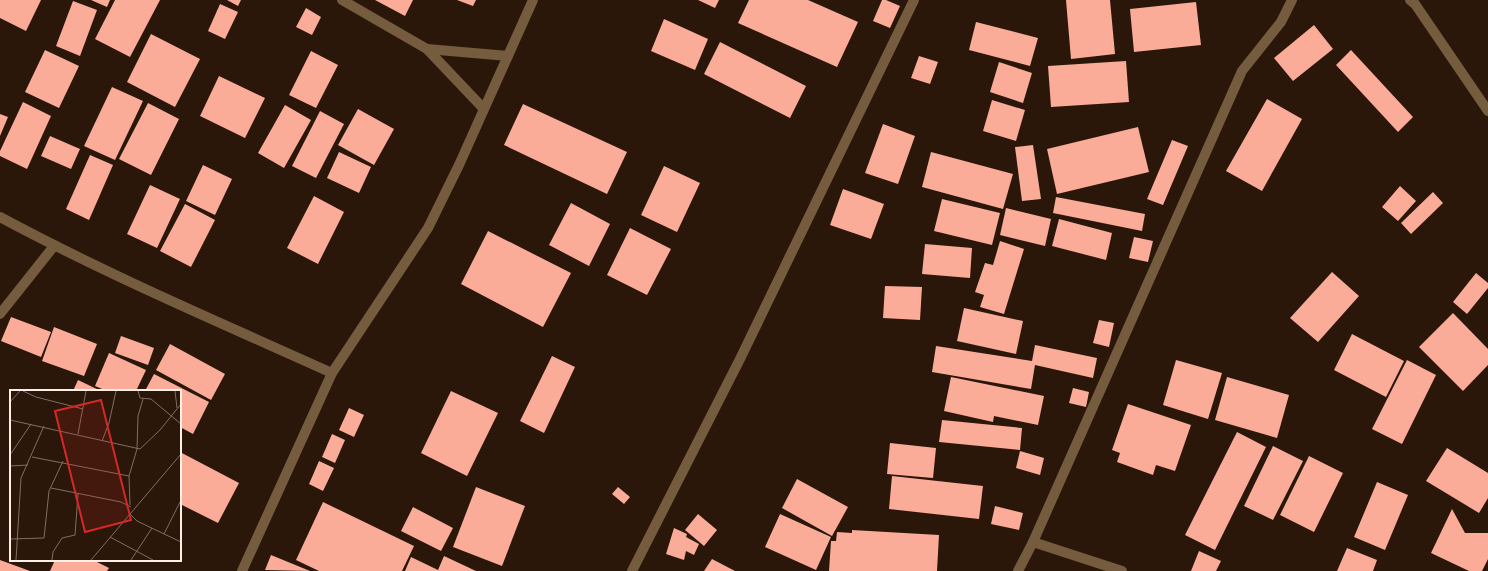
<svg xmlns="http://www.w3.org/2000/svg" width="1488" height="571" font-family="Manrope,sans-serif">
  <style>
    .building { fill: #faac99 }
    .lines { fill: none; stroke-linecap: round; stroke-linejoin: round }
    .street { stroke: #755c3f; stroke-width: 10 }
    .inset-road { fill: none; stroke: #7f6e63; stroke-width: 1 }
    .view { fill: #d62828; fill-opacity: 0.15; stroke: #d62828; stroke-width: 2 }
    .inset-edge { fill: none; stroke: #fef0e8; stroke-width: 2 }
  </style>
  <rect width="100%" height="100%" fill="#2a170a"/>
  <g class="building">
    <path d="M0 0H41L26 31 0 18Z"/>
    <path d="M91 0H110L107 7Z"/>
    <path d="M115 0H160L130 57 95 39Z"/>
    <path d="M227 0H241L238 6Z"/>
    <path d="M375 0H413L405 16Z"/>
    <path d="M457 0H476L473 6Z"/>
    <path d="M698 0H719L715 8Z"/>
    <path d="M749 0H808L858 22 837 67 738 23Z"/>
    <path d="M882 0H886L900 6 890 28 873 21Z"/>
    <path d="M1066 0H1110L1115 54 1071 59Z"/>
    <path d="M73 1 97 10 80 56 56 46Z"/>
    <path d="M1196 2 1201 45 1134 52 1130 9Z"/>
    <path d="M220 4 238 12 225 39 208 31Z"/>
    <path d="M306 8 321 17 312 35 296 27Z"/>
    <path d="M664 19 708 39 695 70 651 51Z"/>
    <path d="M976 22 1038 38 1030 66 969 50Z"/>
    <path d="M1314 25 1333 49 1293 81 1274 58Z"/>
    <path d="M151 34 200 59 175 107 127 82Z"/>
    <path d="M720 42 806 86 790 118 704 74Z"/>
    <path d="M45 50 79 66 59 108 25 92Z"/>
    <path d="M1351 50 1413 117 1398 132 1336 65Z"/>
    <path d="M311 51 338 65 316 108 289 95Z"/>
    <path d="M919 56 938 62 930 84 911 78Z"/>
    <path d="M1126 61 1129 102 1051 107 1048 66Z"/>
    <path d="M999 62 1032 73 1023 103 990 92Z"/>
    <path d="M219 76 265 98 245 138 200 116Z"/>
    <path d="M112 87 143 101 115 160 84 146Z"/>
    <path d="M1267 99 1302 119 1262 191 1226 171Z"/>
    <path d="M992 100 1025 110 1016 141 983 131Z"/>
    <path d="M23 102 51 116 27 169 0 156V151Z"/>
    <path d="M148 103 179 119 151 175 119 159Z"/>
    <path d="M523 104 627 152 607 194 504 145Z"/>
    <path d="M285 105 311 120 284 168 258 153Z"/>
    <path d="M358 109 394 129 374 165 338 145Z"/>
    <path d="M320 111 344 124 316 178 292 166Z"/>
    <path d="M0 114 8 117 0 136Z"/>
    <path d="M883 124 915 136 898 184 865 173Z"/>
    <path d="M1138 127 1149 172 1057 194 1047 149Z"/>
    <path d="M50 136 80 149 71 169 41 156Z"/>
    <path d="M1172 140 1188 146 1163 205 1147 199Z"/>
    <path d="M1033 145 1041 199 1022 201 1015 147Z"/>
    <path d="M339 152 371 167 359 193 327 178Z"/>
    <path d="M931 152 1013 174 1003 209 922 187Z"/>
    <path d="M90 155 113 165 89 220 66 209Z"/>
    <path d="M203 165 232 179 215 215 186 201Z"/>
    <path d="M664 166 700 183 677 232 641 215Z"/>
    <path d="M150 185 180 199 157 248 127 234Z"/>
    <path d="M1400 186 1416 201 1398 221 1382 207Z"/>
    <path d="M843 189 884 204 871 239 830 225Z"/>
    <path d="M1433 192 1443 203 1411 234 1401 223Z"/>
    <path d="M314 196 344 212 318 264 287 248Z"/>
    <path d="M1056 197 1145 214 1142 231 1053 213Z"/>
    <path d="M942 199 1000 213 992 245 934 231Z"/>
    <path d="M571 203 610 224 589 266 549 245Z"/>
    <path d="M185 204 215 220 191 267 160 251Z"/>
    <path d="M1006 208 1051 219 1045 246 1000 235Z"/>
    <path d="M1059 219 1112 233 1106 260 1052 246Z"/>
    <path d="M630 228 671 249 647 295 607 275Z"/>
    <path d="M488 231 571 273 543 327 461 284Z"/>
    <path d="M1134 237 1153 241 1148 262 1129 258Z"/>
    <path d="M1000 241 1024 249 1004 314 980 307 984 295 975 292 985 263 993 265Z"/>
    <path d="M925 244 972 248 970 278 922 274Z"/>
    <path d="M1332 272 1359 296 1318 342 1290 318Z"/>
    <path d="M1476 273 1488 283V288L1467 314 1453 302Z"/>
    <path d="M885 286 922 287 920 320 883 318Z"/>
    <path d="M964 308 1023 321 1016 354 957 341Z"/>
    <path d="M1453 313 1488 349V365L1463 391 1419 347Z"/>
    <path d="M11 317 51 332 41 357 1 341Z"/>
    <path d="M1099 320 1114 323 1109 347 1093 343Z"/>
    <path d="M54 327 97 344 84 376 42 361Z"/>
    <path d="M1352 334 1404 361 1386 397 1334 370Z"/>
    <path d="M121 336 154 348 148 365 115 353Z"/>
    <path d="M170 344 225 374 211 400 156 370Z"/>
    <path d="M1035 345 1097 358 1093 378 1035 365 1031 389 932 372 936 346 1032 361Z"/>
    <path d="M109 353 146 370 136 391H107L95 386Z"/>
    <path d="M552 356 575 367 544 433 520 421Z"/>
    <path d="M1176 360 1222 373 1208 419 1163 405Z"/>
    <path d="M1407 360 1436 375 1402 444 1372 429Z"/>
    <path d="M154 374 209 402 193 434 180 427V391H145Z"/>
    <path d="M951 377 1044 396 1038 425 994 416 993 422 944 411Z"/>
    <path d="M1227 377 1289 395 1277 438 1215 420Z"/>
    <path d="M78 380 101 391H73Z"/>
    <path d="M1073 388 1089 392 1086 407 1069 403Z"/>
    <path d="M451 391 498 413 467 476 421 453Z"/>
    <path d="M1128 404 1191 425 1175 471 1156 465 1153 475 1117 462 1120 453 1112 450Z"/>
    <path d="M349 408 364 415 354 437 339 430Z"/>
    <path d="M942 420 1022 428 1020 450 939 442Z"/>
    <path d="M1237 432 1266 447 1215 550 1185 535Z"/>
    <path d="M332 434 345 440 335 463 322 457Z"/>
    <path d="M890 443 936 448 933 478 887 474Z"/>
    <path d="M1273 446 1303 461 1273 520 1244 506Z"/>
    <path d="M1447 448 1488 473V498L1479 513 1426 481Z"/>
    <path d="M1020 451 1044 458 1040 475 1016 468Z"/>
    <path d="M180 452 239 483 218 523 180 504Z"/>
    <path d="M1309 456 1343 473 1314 532 1280 515Z"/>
    <path d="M319 461 334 468 323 491 309 484Z"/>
    <path d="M892 476 983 486 979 519 889 509Z"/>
    <path d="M797 479 848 507 832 536 782 508Z"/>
    <path d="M1377 482 1408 495 1385 550 1354 537Z"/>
    <path d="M476 487 525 506 502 566 453 547Z"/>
    <path d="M618 487 630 497 624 504 612 494Z"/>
    <path d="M323 502 414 546 402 571H319L296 560Z"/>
    <path d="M995 506 1023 513 1019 530 991 524Z"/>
    <path d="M413 507 453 528 441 551 401 531Z"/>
    <path d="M1452 509 1465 533H1488V559L1482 571H1469L1431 553Z"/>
    <path d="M698 514 717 530 704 546 685 530Z"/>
    <path d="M780 514 831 537 816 570 765 547Z"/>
    <path d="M674 528 687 534 686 537 699 544 694 555 686 551 684 560 666 554Z"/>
    <path d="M852 530 939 535 937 571H829L831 541H836L837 532 852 533Z"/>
    <path d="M1347 548 1377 560 1373 571H1337Z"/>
    <path d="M1199 551 1221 561 1216 571H1191Z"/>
    <path d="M271 555 310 571 265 570Z"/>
    <path d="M444 556 476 571H405L411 557 438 570Z"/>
    <path d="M712 559 735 571H704Z"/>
    <path d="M0 560 30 571H0Z"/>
    <path d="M55 560H93L109 568 107 571H50Z"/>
  </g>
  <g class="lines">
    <g class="street">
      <path d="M342 0 427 49 483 108"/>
      <path d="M1410 0 1415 4 1488 111"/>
      <path d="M427 49 508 56"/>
      <path d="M0 217C108 275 221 323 332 373"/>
      <path d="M0 314 54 246"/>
      <path d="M1033 542 1122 571"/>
      <path d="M242 571 332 373 428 228 459 165 533 0"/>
      <path d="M632 571 740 359 914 0"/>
      <path d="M1018 571 1033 542 1242 71 1281 22 1292 0"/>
    </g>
  </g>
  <g transform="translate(10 390)">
    <rect width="171" height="171" fill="#2a170a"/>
    <path class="inset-road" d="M13 1 26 7 73 19M128 1 130 8 141 9 171 34M165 1 167 18M0 12 10 1M0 30 130 59 150 40 171 14M68 44 76 1M92 51 99 33 106 1M0 65 21 34M22 67 119 86M0 76 18 75M41 98 111 112 121 117M120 115 119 86 127 59 128 26 133 9M120 124 127 131 171 152M154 144 170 112M100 147 143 170M0 149 34 148 39 101 53 71M6 170 11 88 34 36M42 170 43 162 52 148 65 145 68 104M81 170 171 64M121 170 142 138"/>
    <path class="view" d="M91 10 121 130 75 142 45 21Z"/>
    <rect width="171" height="171" class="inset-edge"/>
  </g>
</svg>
